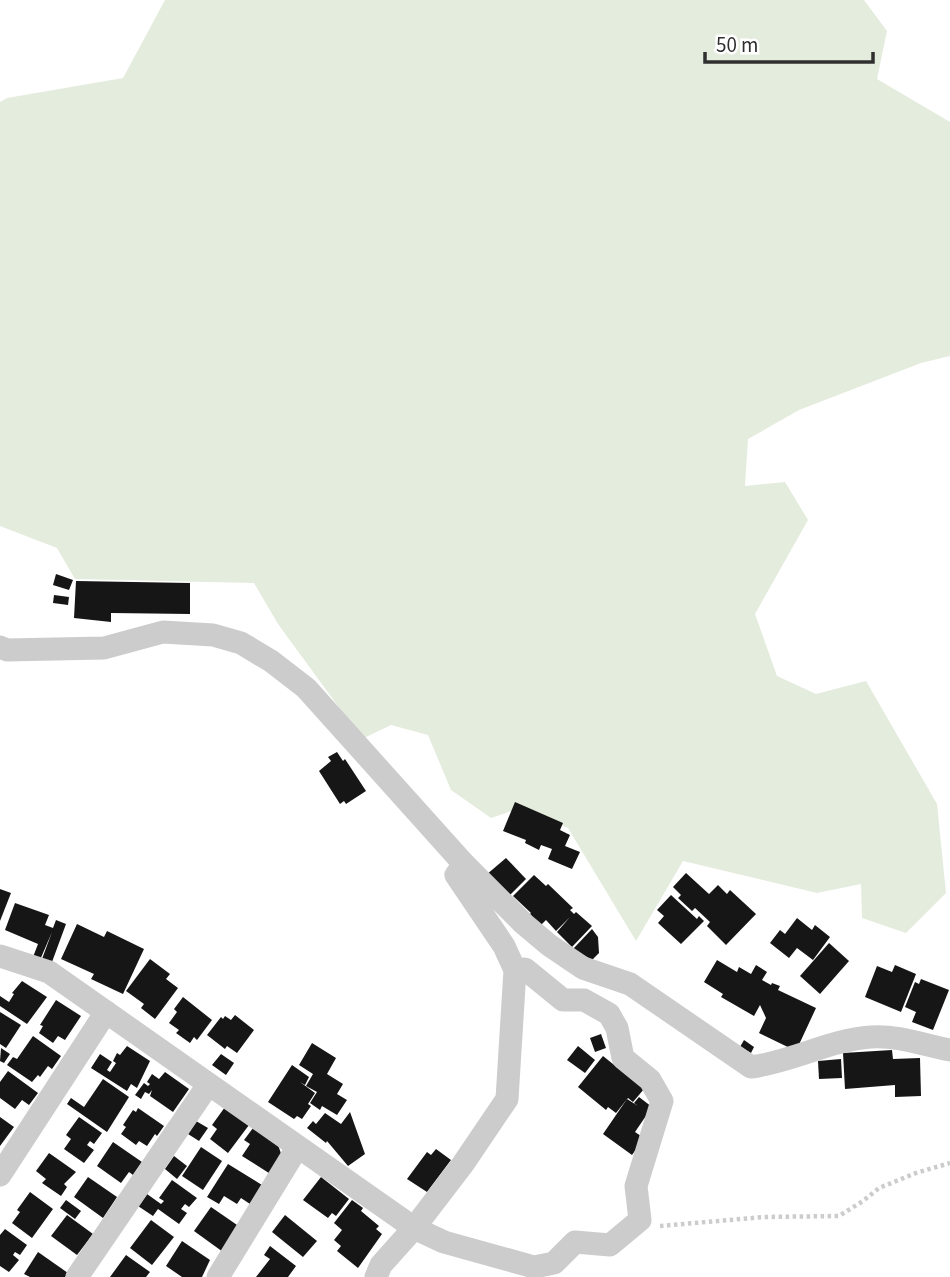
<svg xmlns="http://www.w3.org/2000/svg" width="950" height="1277" font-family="'Source Sans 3',sans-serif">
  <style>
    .green { fill: #e4ecdd }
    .building { fill: #161616 }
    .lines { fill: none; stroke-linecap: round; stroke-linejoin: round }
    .path { stroke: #ccc; stroke-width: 4.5; stroke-dasharray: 3.5 3.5; stroke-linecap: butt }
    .minor { stroke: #ccc; stroke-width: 23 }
  </style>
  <rect width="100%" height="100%" fill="#fff"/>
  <path class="green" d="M165 0H864L887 31 877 79 950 122V356L921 363 799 410 748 439 745 486 785 482 808 520 755 614 777 676 816 694 866 681 937 804 946 893 906 933 862 918 861 884 817 893 683 861 636 941 568 828 520 808 491 818 451 790 428 735 391 725 362 739 278 624 254 583 75 579 57 548 0 526V102L7 98 123 78Z"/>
  <g class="building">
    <path d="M56 574 73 580 69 590 53 585Z"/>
    <path d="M76 581 190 583V614L111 613V622L74 618Z"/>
    <path d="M54 595 69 597 68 605 53 603Z"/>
    <path d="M337 752 343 761 345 759 366 791 346 804 344 801 340 804 319 771 331 761 328 757Z"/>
    <path d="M515 802 563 823 560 830 570 835 565 846 580 852 572 869 548 859 552 849 541 845 539 850 525 843 526 840 503 831Z"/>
    <path d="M506 858 526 879 508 897 486 875Z"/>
    <path d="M686 873 709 894 718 885 727 894 730 890 756 914 726 945 707 926 710 922 695 908 692 911 678 898 681 895 673 887Z"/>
    <path d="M534 875 546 886 548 884 573 908 570 910 574 914 576 912 592 926 572 947 557 932 570 917 556 931 546 920 538 928 527 917 531 913 513 896Z"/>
    <path d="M0 889 11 893 0 921Z"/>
    <path d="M671 895 697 919 699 916 704 921 681 944 658 923 664 916 657 910Z"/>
    <path d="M15 903 49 915 45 925 53 928 56 920 66 924 52 962 42 959 52 932 40 960 33 957 38 944 5 930Z"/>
    <path d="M797 918 812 930 815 925 830 937 813 960 797 948 789 958 770 943 780 930 785 934Z"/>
    <path d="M77 924 104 937 107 931 144 949 123 994 91 979 94 974 61 959Z"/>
    <path d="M592 929 598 937 599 953 592 960 573 949Z"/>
    <path d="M829 943 849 961 820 994 800 976Z"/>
    <path d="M150 959 170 974 166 979 178 988 155 1019 141 1008 144 1004 126 991Z"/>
    <path d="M717 960 737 972 739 967 751 974 756 965 767 972 762 980 771 985 772 983 780 986 778 990 816 1008 796 1051 759 1033 766 1018 760 1005 754 1016 721 997 723 994 704 982Z"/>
    <path d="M895 965 916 974 901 1012 865 997 877 966 892 972Z"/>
    <path d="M921 979 949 990 933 1030 912 1022 916 1012 905 1007 915 982 919 984Z"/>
    <path d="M22 981 47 997 27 1024 0 1006V996L9 1002 14 994 12 993Z"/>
    <path d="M183 997 212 1020 197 1040 194 1037 190 1043 176 1033 179 1030 169 1023 177 1012 174 1009Z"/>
    <path d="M56 1000 81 1016 65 1040 58 1036 53 1043 39 1033 43 1026 40 1025Z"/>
    <path d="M0 1012 21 1025 6 1048 0 1044Z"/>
    <path d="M235 1015 254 1030 237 1053 227 1046 225 1049 207 1035 221 1017 223 1019 225 1016 231 1020Z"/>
    <path d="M601 1034 606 1048 595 1052 590 1038Z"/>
    <path d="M33 1036 61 1056 52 1069 48 1066 40 1077 38 1075 32 1082 7 1065 13 1057 17 1059Z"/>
    <path d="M744 1040 754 1047 751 1053 740 1047Z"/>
    <path d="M312 1043 336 1058 327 1074 343 1084 337 1094 347 1100 337 1115 322 1106 320 1110 310 1103 317 1092 306 1086 313 1074 299 1065Z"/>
    <path d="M127 1046 150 1061 137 1088 131 1084 127 1091 91 1068 100 1054 112 1062 107 1070 110 1072 116 1063 113 1061 117 1053 120 1055Z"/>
    <path d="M578 1046 595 1060 585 1073 567 1060Z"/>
    <path d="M1 1048 10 1054 4 1063 0 1061Z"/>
    <path d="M892 1050 893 1059 920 1058 921 1096 895 1097V1085L845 1089 843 1053Z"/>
    <path d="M221 1054 234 1063 226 1075 212 1065Z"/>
    <path d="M603 1056 644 1089 633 1102 628 1098 616 1113 608 1107 606 1110 578 1087Z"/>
    <path d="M841 1059 842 1078 819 1079 818 1061Z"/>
    <path d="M292 1065 309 1077 305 1085 300 1082 315 1093 308 1104 311 1106 302 1119 297 1116 294 1119 268 1102Z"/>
    <path d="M8 1071 38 1093 29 1105 22 1100 15 1109 0 1098V1082Z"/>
    <path d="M165 1072 189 1089 173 1112 150 1096 152 1090 149 1094 145 1092 141 1099 135 1095 144 1083 148 1086 150 1084 147 1082 152 1074 159 1079Z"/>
    <path d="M103 1079 129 1097 107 1132 67 1104 71 1098 84 1107Z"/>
    <path d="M639 1097 652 1107 635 1132 644 1138 632 1155 603 1134 627 1099 638 1106 634 1103Z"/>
    <path d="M225 1107 249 1125 228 1153 210 1139 217 1129 212 1125Z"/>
    <path d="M138 1108 164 1126 157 1136 155 1134 147 1146 139 1141 136 1145 121 1134 126 1127 123 1125 133 1110 136 1112Z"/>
    <path d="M350 1112 365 1154 348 1166 327 1141 326 1143 307 1128 313 1121 316 1124 325 1113 341 1124Z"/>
    <path d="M0 1117 14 1127 0 1146Z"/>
    <path d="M79 1117 102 1133 94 1144 90 1141 87 1145 94 1150 84 1163 64 1149 71 1139 66 1135Z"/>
    <path d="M196 1121 208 1128 199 1141 188 1134Z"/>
    <path d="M253 1128 278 1145 283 1159 272 1175 242 1156 250 1144 244 1140Z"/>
    <path d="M113 1142 142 1162 133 1175 129 1172 121 1183 97 1166Z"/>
    <path d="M201 1147 222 1161 203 1190 182 1176Z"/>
    <path d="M436 1149 451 1160 427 1192 407 1179 427 1152 431 1155Z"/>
    <path d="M49 1153 76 1172 64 1184 67 1187 61 1196 42 1183 46 1179 36 1171Z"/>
    <path d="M174 1156 187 1166 177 1179 165 1169Z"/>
    <path d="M228 1164 262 1185 250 1204 241 1198 237 1204 224 1196 219 1204 207 1197Z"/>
    <path d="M88 1177 117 1197 103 1218 74 1197Z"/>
    <path d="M321 1177 349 1199 336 1216 332 1213 328 1218 303 1200Z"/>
    <path d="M172 1180 197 1198 189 1207 185 1204 181 1209 187 1213 179 1224 158 1209 153 1216 138 1206 147 1194 161 1204 164 1201 159 1198Z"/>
    <path d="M30 1192 53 1209 32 1238 12 1223 20 1212 17 1210Z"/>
    <path d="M66 1200 81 1211 75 1219 60 1208Z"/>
    <path d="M352 1200 363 1208 361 1211 379 1226 376 1229 382 1234 358 1268 337 1251 341 1246 334 1240 342 1230 334 1223Z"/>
    <path d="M211 1207 240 1227 223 1252 194 1231Z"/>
    <path d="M67 1215 93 1234 77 1255 51 1236Z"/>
    <path d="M285 1215 317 1241 303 1257 272 1232Z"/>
    <path d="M151 1220 174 1237 152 1265 130 1248Z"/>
    <path d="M5 1229 27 1245 20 1255 15 1252 13 1255 19 1260 9 1272 0 1266V1235Z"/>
    <path d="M182 1241 210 1260 202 1277H182L166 1266Z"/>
    <path d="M270 1246 296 1266 288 1277H256L270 1259 264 1255Z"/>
    <path d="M38 1252 68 1273 65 1277H30L24 1274Z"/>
    <path d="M126 1255 150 1272 146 1277H110Z"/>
  </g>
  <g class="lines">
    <path class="path" d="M660 1226 764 1217 839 1216 863 1201 879 1188 916 1173 950 1163"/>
    <g class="minor">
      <path d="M0 647 7 650 104 648 163 632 213 635 241 643 271 661 306 688 464 864 524 924 549 945 583 968 630 984 751 1067C792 1062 829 1040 871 1037 897 1035 924 1045 950 1050"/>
      <path d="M0 956 49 972 414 1228 444 1242 534 1267 554 1263 575 1242 610 1245 640 1220 636 1186 662 1101 650 1080 623 1058 617 1028 609 1014 584 1000H563L525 969 515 970"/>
      <path d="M0 1175 106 1012"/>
      <path d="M77 1277 208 1085"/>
      <path d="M218 1277 297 1148"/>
      <path d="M376 1277 381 1265 414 1228 463 1164 507 1099 515 970 504 946 456 875 464 864"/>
    </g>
  </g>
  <path d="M705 52v10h168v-10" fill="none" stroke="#2f2f2f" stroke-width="3.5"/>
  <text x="716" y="52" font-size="21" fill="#2f2f2f" stroke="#ffffff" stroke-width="5" paint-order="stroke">50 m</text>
</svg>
